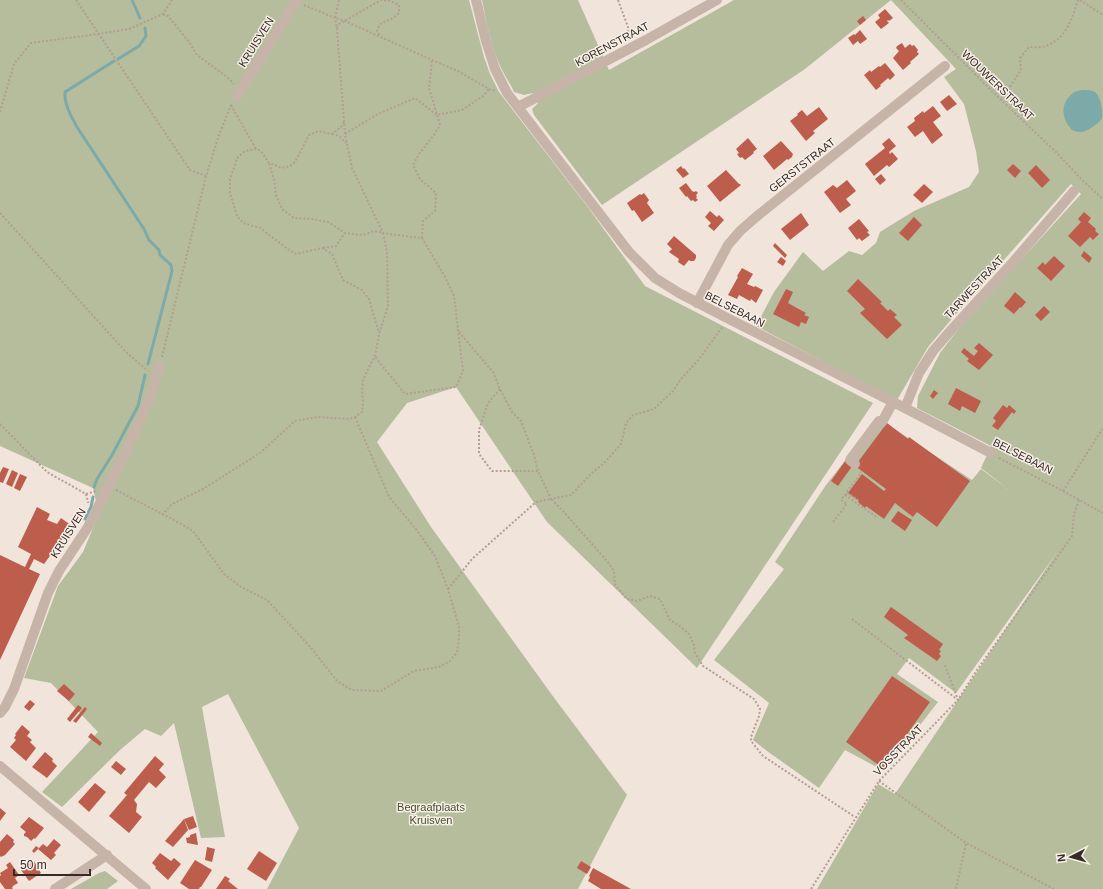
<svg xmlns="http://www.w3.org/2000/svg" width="1103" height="889" font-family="Helvetica,sans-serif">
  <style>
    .green { fill: #b5bd9c }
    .water { fill: #7caaa9 }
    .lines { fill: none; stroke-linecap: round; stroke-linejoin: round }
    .stream { stroke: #7caaa9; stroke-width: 3 }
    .building { fill: #bd5e4c }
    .path { stroke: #b29e92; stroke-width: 2; stroke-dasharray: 2 2; stroke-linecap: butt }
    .minor { stroke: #c7b4a8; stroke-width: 10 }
    .labels { text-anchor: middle; stroke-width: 3; stroke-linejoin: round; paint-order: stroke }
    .street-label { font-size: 11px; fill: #342b28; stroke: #f8efe7 }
    .park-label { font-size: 11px; fill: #46502d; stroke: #f8efe7 }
  </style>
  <rect width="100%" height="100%" fill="#f0e4db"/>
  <g class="green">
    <path d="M0 0H469L484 57 490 74 499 92 587 206 645 286 873 403 869 409 697 668 547 522 456 387 407 403 377 442 431 527 552 695 627 795 578 889H267L299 828 228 694 202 707 225 837 201 838 174 723 161 736 145 729 120 750 62 807 42 792 98 732 51 683 24 678 58 586 83 552 99 514 93 488 0 446Z"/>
    <path d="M482 0H578L609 70 734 0H1103V889H817L878 784 895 794 1058 551 956 693 909 658 897 674 938 702 884 771 845 750 819 788 767 751 753 740 769 703 714 660 784 569 775 562 826 485 878 418 972 480 981 469 1008 489 981 468 991 446 917 408 918 396 940 353 960 327 1081 194 1071 184 950 321 928 347 897 400 756 326 774 292 803 252 823 271 849 251 862 255 876 243 880 232 914 211 969 187 979 172 976 151 964 104 944 77 956 69 891 0 805 69 602 205 534 115 532 109 538 103 533 93 524 95 514 92C509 81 502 72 498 61 490 42 486 20 482 0Z"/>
    <path d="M105 871 118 881 107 889H71L99 873Z"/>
  </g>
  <path class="water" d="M1082 90C1086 90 1091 90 1095 92 1101 97 1103 111 1102 118 1100 123 1086 132 1081 132 1078 132 1074 131 1072 130 1069 126 1066 123 1065 119 1061 109 1065 99 1073 93 1075 91 1079 91 1082 90Z"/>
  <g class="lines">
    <g class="stream">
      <path d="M132 0 140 18"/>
      <path d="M118 59 139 46 146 36 145 28"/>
      <path d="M114 61 65 92C64 104 71 116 77 127L144 229 149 240 159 250 160 255 171 265 172 271 148 364"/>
      <path d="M94 487 97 479 112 455 138 406 145 375"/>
      <path d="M85 519 91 507 93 497"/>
    </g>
  </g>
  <g class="building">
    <path d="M885 9 893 18 889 21 888 20 887 21 889 23 881 29 875 22 880 18 878 15Z"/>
    <path d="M863 16 866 20 860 25 857 21Z"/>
    <path d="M860 30 867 39 860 44 858 41 853 45 848 38 854 34 855 35Z"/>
    <path d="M902 43 905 48 910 44 912 46 914 45 918 50 917 52 919 54 910 62 911 63 903 70 893 58 899 51 896 48 897 46Z"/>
    <path d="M885 63 895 75 890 80 888 78 880 85 881 86 876 90 864 75 870 70 871 72 879 66 880 67Z"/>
    <path d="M949 95 957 104 947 111 940 102Z"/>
    <path d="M933 106 941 116 933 122 943 135 932 144 923 131 915 137 907 127 915 121 914 118 923 111 924 113Z"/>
    <path d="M819 107 828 119 813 131 815 133 806 141 790 121 798 115 797 114 802 110 807 116Z"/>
    <path d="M748 138 757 149 753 152 754 153 745 160 742 157 740 158 737 154 739 153 736 149Z"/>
    <path d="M889 138 896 146 889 152 890 154 892 152 898 159 889 167 887 165 874 176 865 164 885 148 882 144Z"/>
    <path d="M781 141 793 154 792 157 788 160 787 159 774 170 763 156Z"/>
    <path d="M1013 164 1021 171 1015 178 1007 170Z"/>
    <path d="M1036 165 1050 180 1042 188 1028 173Z"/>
    <path d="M681 166 683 169 684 168 689 174 683 178 676 170Z"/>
    <path d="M726 170 739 184H740L741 185 720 202 707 186Z"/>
    <path d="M881 174 886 180 880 185 875 179Z"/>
    <path d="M847 180 856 191 846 199 851 205 840 213 824 192 833 185 837 188Z"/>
    <path d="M686 183 692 191 694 192 696 191 698 193 696 195 697 197 696 198 698 200 695 202 693 200 691 201 687 196 686 197 679 188Z"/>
    <path d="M924 184 933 192 922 203 913 195Z"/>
    <path d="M644 193 649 200 647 203 654 213 642 222 634 210 632 211 627 203 640 194 641 195Z"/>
    <path d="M710 211 717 217 719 215 724 220 714 231 708 226 711 223 705 217Z"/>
    <path d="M1084 212 1091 218 1088 222 1096 229 1095 231 1099 234 1093 240 1090 237 1080 247 1068 236 1081 222 1078 219Z"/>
    <path d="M801 213 809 225 790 240 781 229Z"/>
    <path d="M914 217 922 225 908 241 899 233Z"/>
    <path d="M859 219 869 231 867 232 870 235 862 241 859 238 857 240 848 228Z"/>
    <path d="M674 236 696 255V258L694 261H690L689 260 684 266 678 262 679 259 669 252 672 249 667 244Z"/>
    <path d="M775 243 787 255 785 258 773 246Z"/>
    <path d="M1084 251 1092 258 1089 263 1081 256Z"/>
    <path d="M1054 256 1065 266 1051 281 1037 268 1043 262 1045 265Z"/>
    <path d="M781 257 786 261 783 266 777 262Z"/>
    <path d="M742 268 753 274 747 284 754 287 755 286 763 290 756 303 751 299 750 301 739 295 737 299 728 295 738 277 737 276Z"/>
    <path d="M858 279 882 302 880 303 888 311 890 309 897 315 894 317 902 325 887 339 860 313 865 309 847 291Z"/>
    <path d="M786 289 793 292 788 303 806 313 804 315 809 317 806 324 801 322 799 327 773 314Z"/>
    <path d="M1015 292 1026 302 1021 308 1020 307 1014 314 1004 306Z"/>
    <path d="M1044 306 1050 312 1041 321 1035 315Z"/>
    <path d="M979 343 993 355 979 370 967 361 969 359 961 352 964 348 974 356 978 351 974 348Z"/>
    <path d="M956 388 981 401 975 413 962 406 960 411 948 404Z"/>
    <path d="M934 390 938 393 933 399 930 396Z"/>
    <path d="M1003 405 1007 408 1009 405 1016 411 1014 414 1012 412 998 430 992 426 996 421 993 418Z"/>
    <path d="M887 423 908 439 909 437 970 481 937 527 917 512 913 517 895 503 884 519 866 506 865 508 858 502 859 501 848 493 862 474 884 491 886 489 855 466Z"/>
    <path d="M846 460 853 465 838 486 831 481Z"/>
    <path d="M3 467 9 469 3 483 0 482V473Z"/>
    <path d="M12 470 18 473 12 487 6 484Z"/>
    <path d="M20 474 27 477 20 491 14 488Z"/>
    <path d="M37 507 50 514 47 520 57 524 61 518 72 526 44 564 34 559 29 569 40 574 0 660V555L25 567 31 554 18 547Z"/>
    <path d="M898 511 912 520 905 531 891 521Z"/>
    <path d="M891 607 943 644 939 650 941 651 939 654 941 656 937 661 904 638 908 635 884 617Z"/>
    <path d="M892 676 930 702 883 768 846 742Z"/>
    <path d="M64 684 75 694 69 701 57 691Z"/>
    <path d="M30 700 35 704 29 711 24 707Z"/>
    <path d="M78 705 82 708 70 722 67 719Z"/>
    <path d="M85 707 87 709 76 723 73 721Z"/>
    <path d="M22 725 30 732 27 736 32 740 30 742 36 748 26 761 10 747 16 740 14 738 16 735 15 734Z"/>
    <path d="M91 733 102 743 100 746 88 737Z"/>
    <path d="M45 752 53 759 52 761 57 766 47 778 32 767Z"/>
    <path d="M155 756 164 764 159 770 166 777 156 788 149 782 134 800 137 804 136 812 142 817 129 833 109 816 127 795 124 793Z"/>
    <path d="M116 761 126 769 121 775 111 767Z"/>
    <path d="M95 783 106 792 89 812 78 802Z"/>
    <path d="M0 808 6 813 0 821Z"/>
    <path d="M193 816 197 827 189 830 184 819Z"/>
    <path d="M29 817 44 828 35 839 34 838 31 841 27 837 24 836V834L26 832 20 827Z"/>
    <path d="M184 819 188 830 173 847 165 841Z"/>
    <path d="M196 833 198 845 187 843 186 838 190 837V835Z"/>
    <path d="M7 834 14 840 13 842 15 844 5 855 1 857 0 856V842Z"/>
    <path d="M54 839 61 845 54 853 56 855 51 860 38 849 43 844 47 847Z"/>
    <path d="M36 846 39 848 34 853 32 851Z"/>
    <path d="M207 847 215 849 212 862 205 860Z"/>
    <path d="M259 851 277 863 266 881 247 869Z"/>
    <path d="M160 853 171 861 174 858 181 864 168 880 155 868 156 867 152 863Z"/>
    <path d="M195 860 212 870 201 887H200L199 889H189L180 883Z"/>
    <path d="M32 861 33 862 34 861 41 873 29 881 21 870V868Z"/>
    <path d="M581 861 591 867 587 874 577 868Z"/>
    <path d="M10 862 19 875 15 878 18 883 13 886 12 888 13 889H5L0 882V876L1 875 0 873 8 868 6 865Z"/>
    <path d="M593 868 631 889H601L588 881 590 877 589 876Z"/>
    <path d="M225 876 230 879 228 881 238 889H216Z"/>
  </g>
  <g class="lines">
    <g class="path">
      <path d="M76 0 190 170 206 176"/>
      <path d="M339 0 335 18 345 21 432 60 458 71 489 89 496 91"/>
      <path d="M618 0 628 27 629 37"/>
      <path d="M901 0 1001 100 1057 153 1083 181 1103 199"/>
      <path d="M1080 0 1103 15"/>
      <path d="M304 5 335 18 337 29 345 134 352 168 383 233 422 238 445 277 454 296 463 371 456 387 405 394 375 357"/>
      <path d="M163 14 168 16 190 43 197 55 226 76 234 84"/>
      <path d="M337 28 339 24 381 0 390 1 399 5V13C396 15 394 18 391 19 383 23 380 21 377 31L380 36"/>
      <path d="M1001 100 1021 70 1020 58 1029 47C1035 47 1043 48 1048 45 1067 37 1072 18 1078 0"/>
      <path d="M231 105 256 149"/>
      <path d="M0 112 14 64 31 43 98 34 129 29 163 14 172 0"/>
      <path d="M344 122 341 127 332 134 318 131 309 135 295 162 290 166 282 168 269 163 261 151 256 149 245 151 237 158 230 180V193L237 216 243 223 260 228 285 247 296 254 322 248 332 254 343 280 362 290 369 299 379 333"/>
      <path d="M332 134 339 136 346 143"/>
      <path d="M345 134 378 114 415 98 437 115 462 110 483 96 489 89"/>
      <path d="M0 213 126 352 148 371"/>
      <path d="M422 238 423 221 435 211 436 193 420 179 413 165 419 154 434 135 440 125 429 88 432 60"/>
      <path d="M323 248 336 246 345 233"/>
      <path d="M459 332 493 372 500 389 512 412 521 421 534 455 538 471 551 499 571 495 592 473 605 462 621 444 626 423 633 415 654 409 673 391 681 379 700 358 723 326"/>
      <path d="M162 357 206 176 219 135 232 103"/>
      <path d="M500 389 488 403 479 430V454L492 471H538"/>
      <path d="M0 424 47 472 86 494 88 502V503"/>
      <path d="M999 458 1063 491 1103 513"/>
      <path d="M116 490 174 520 193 531 224 574 241 587 267 600 312 649 337 681 352 690 381 691 414 671 439 667 450 661 457 652 459 638V627L448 589 435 556 415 528 389 497 355 417"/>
      <path d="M1063 491 1103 428"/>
      <path d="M847 493 858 500"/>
      <path d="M86 494 96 491"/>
      <path d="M845 495 878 518"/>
      <path d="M162 515 172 504 203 489 260 453 295 421 318 417 349 419 355 417 362 412 363 403 362 390 363 380 371 363 375 357 379 334 388 306 387 252 383 233 374 231 363 235 345 233 328 222 312 219 294 218 282 209 276 195 274 179 269 163"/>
      <path d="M833 522 847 504 841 500 861 473 860 472"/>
      <path d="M448 589 472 559 536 502 551 499 563 511 607 561 614 571 615 585 627 599 637 601 650 596 660 599 670 620 681 627 689 634 694 645 695 653 703 666 754 699 760 709 759 716 751 737V741L763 756 855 817"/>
      <path d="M852 619 958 700 977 670 1072 536 1074 514 1079 500"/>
      <path d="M879 781 966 843 1054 889"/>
      <path d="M811 889 879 781 958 700 945 665"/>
      <path d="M956 889 966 843"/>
    </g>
    <g class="minor">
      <path d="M476 0 486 41 495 69 507 93 629 252 655 278 679 293 729 319 905 408 991 453"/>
      <path d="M237 96 268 47 296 0"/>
      <path d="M518 107 646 40 717 0"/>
      <path d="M697 303 728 245 740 231 756 217 945 66"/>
      <path d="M905 408 919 373 933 351 952 329 1014 261 1074 191"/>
      <path d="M855 464 850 460 879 421 882 422 893 402"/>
      <path d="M0 713 5 707 14 689 48 593 59 571 88 527 128 447 151 396 159 366"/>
      <path d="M0 766 146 889"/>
      <path d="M55 889 107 855"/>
    </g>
  </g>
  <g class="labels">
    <g class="street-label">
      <text transform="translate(256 42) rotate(-58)" y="4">KRUISVEN</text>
      <text transform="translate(612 44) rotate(-28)" y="4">KORENSTRAAT</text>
      <text transform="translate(998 85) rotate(44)" y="4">WOUWERSTRAAT</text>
      <text transform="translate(802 165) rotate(-38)" y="4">GERSTSTRAAT</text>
      <text transform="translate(974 287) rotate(-47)" y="4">TARWESTRAAT</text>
      <text transform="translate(735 309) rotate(27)" y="4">BELSEBAAN</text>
      <text transform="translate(1023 456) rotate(27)" y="4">BELSEBAAN</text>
      <text transform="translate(68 533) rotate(-58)" y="4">KRUISVEN</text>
      <text transform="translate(898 750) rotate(-46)" y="4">VOSSTRAAT</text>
    </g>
    <g class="park-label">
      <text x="431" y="811">Begraafplaats<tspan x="431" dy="13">Kruisven</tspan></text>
    </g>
  </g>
  <g transform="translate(1071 857) rotate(264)" stroke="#f8efe7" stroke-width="3" paint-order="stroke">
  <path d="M0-3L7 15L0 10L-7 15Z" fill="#342b28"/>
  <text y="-6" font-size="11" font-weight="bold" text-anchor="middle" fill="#342b28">N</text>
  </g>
  <path d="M14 869v6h76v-6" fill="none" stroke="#342b28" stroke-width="2"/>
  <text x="20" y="869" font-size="12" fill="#342b28" stroke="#f8efe7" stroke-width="3" paint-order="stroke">50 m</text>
</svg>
